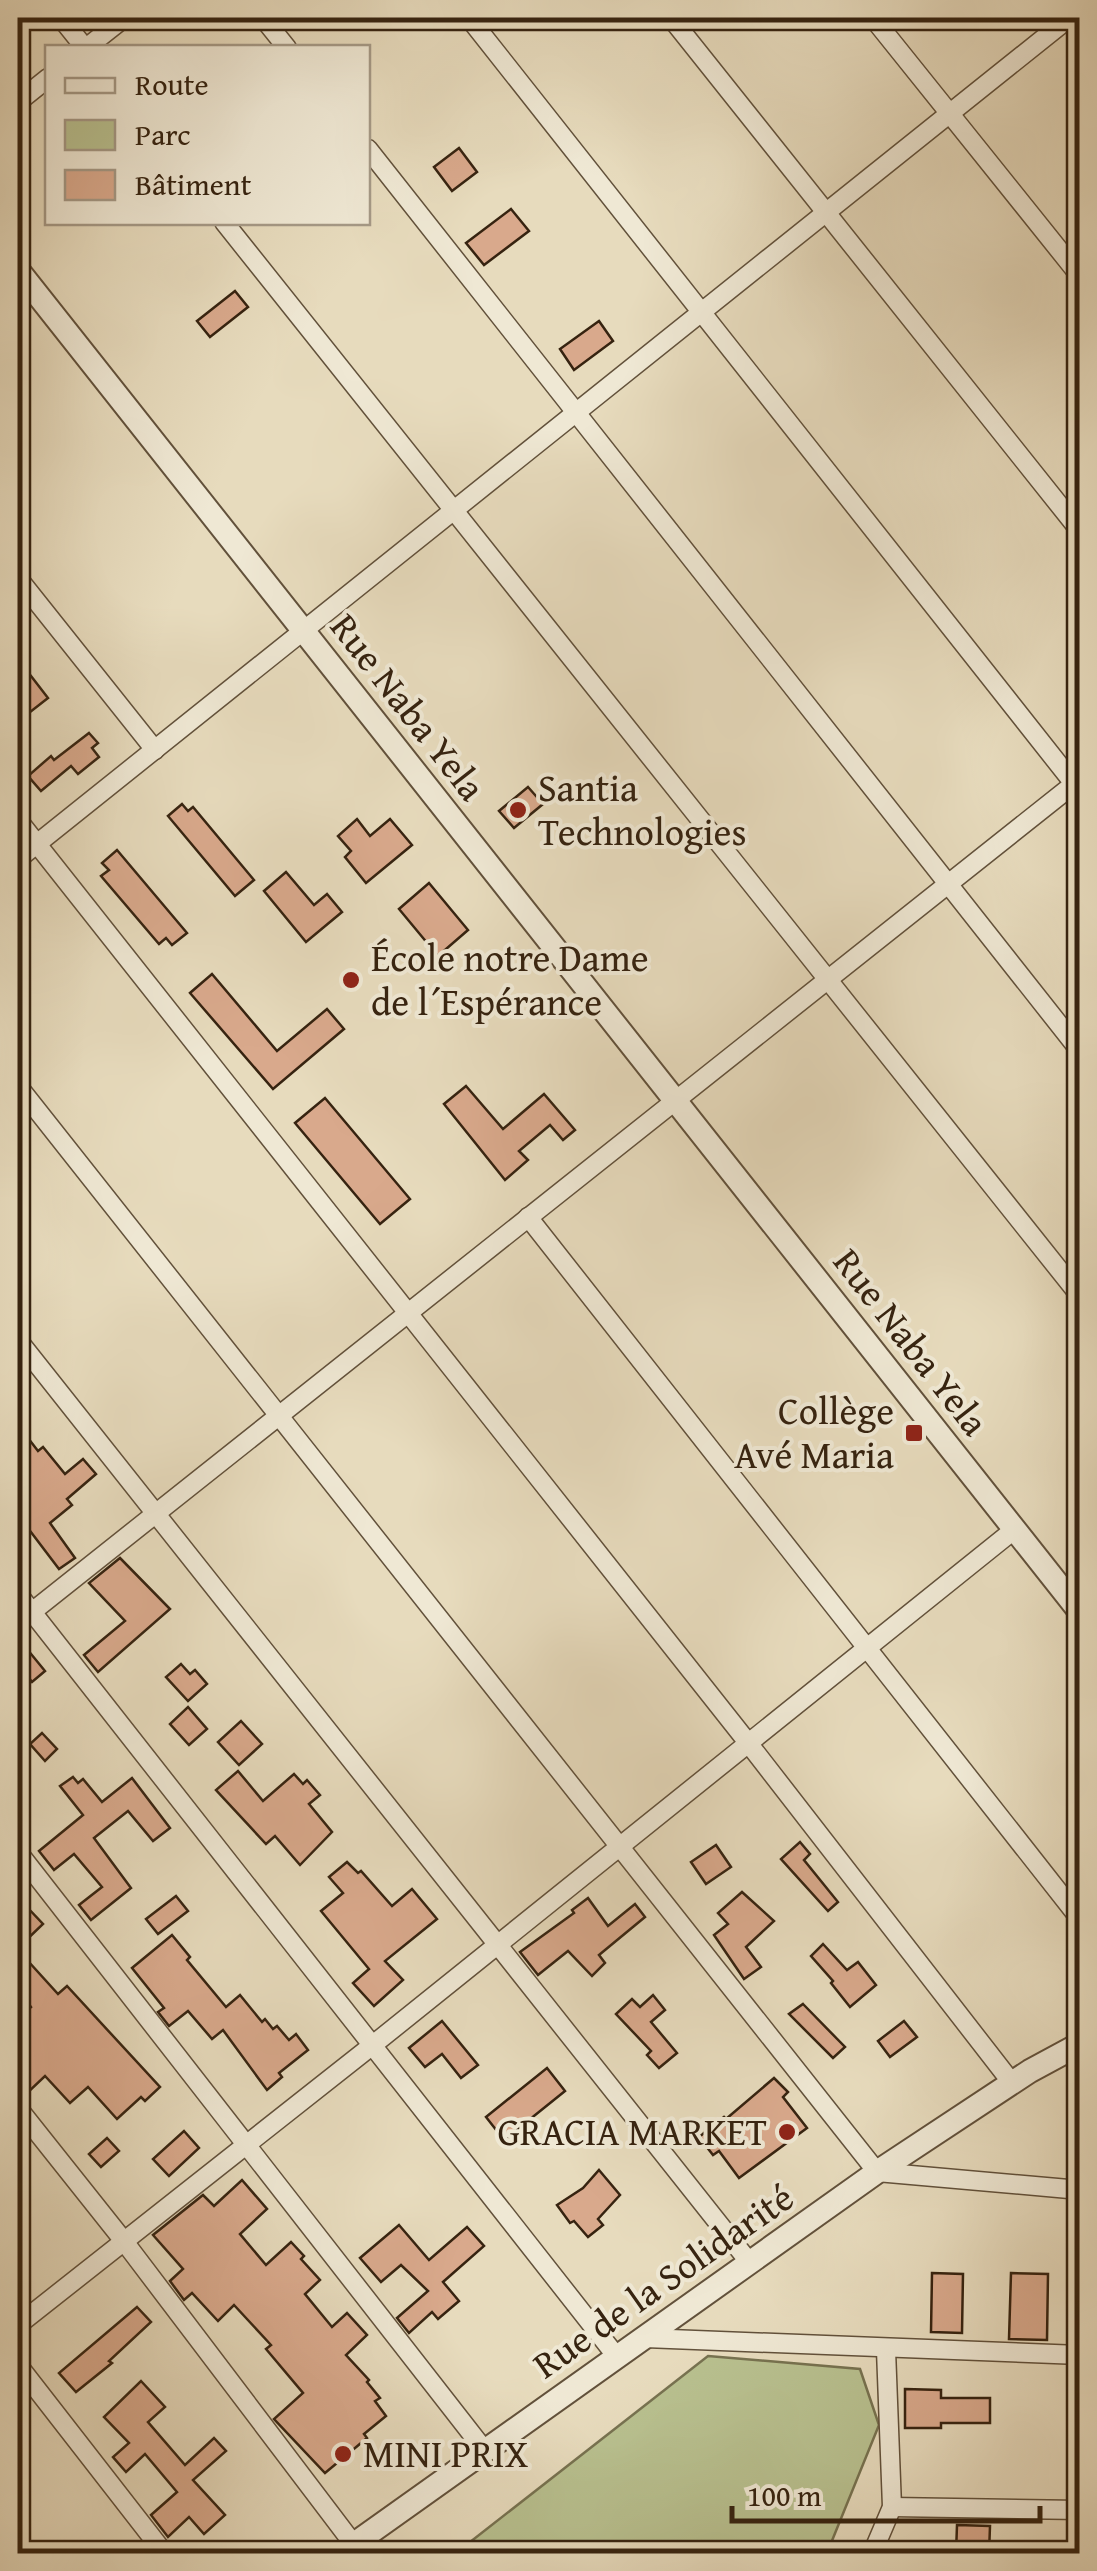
<svg xmlns="http://www.w3.org/2000/svg" width="1097" height="2571" font-family="'Gentium Book Plus',serif">
  <style>
    .green { fill: #b8c08f; stroke: #777250; stroke-width: 2.5 }
    .building { fill: #d9a98c; stroke: #362310; stroke-width: 2.5 }
    .lines { fill: none; stroke-linecap: round; stroke-linejoin: round }
    .minor-casing { stroke: #62513b; stroke-width: 21 }
    .tertiary-casing { stroke: #62513b; stroke-width: 26 }
    .minor { stroke: #efe8d4; stroke-width: 18 }
    .tertiary { stroke: #efe8d4; stroke-width: 22 }
    .poi-dot { fill: #8f2418; stroke: #efe8d4; stroke-width: 4 }
    .labels { text-anchor: middle; stroke-width: 8; stroke-linejoin: round; paint-order: stroke }
    .street-label { font-size: 38px; fill: #362310; stroke: #efe8d4 }
    .poi-label { font-size: 38px; fill: #362310; stroke: #efe8d4; text-anchor: start }
  </style>
  <rect width="100%" height="100%" fill="#e7dbbd"/>
  <filter id="stains"><feTurbulence type="fractalNoise" baseFrequency=".002" numOctaves="4"/><feColorMatrix values="0 0 0 0 .2 0 0 0 0 .09 0 0 0 0 .02 0 0 0 .5 -.17"/></filter>
  <radialGradient id="worn" r=".72"><stop offset=".6" stop-color="#630" stop-opacity="0"/><stop offset="1" stop-color="#630" stop-opacity=".3"/></radialGradient>
  <path class="green" d="M708 2356 860 2369 879 2425 827 2553H456Z"/>
  <g class="building">
    <path d="M459 148 477 172 452 191 434 167Z"/>
    <path d="M511 209 529 231 484 265 466 243Z"/>
    <path d="M235 291 248 307 210 337 197 321Z"/>
    <path d="M599 321 613 341 574 370 560 349Z"/>
    <path d="M18 668 27 679 31 676 48 698 25 716 18 706Z"/>
    <path d="M89 733 98 743 92 748 99 757 78 774 71 766 41 791 28 776 51 756 54 760Z"/>
    <path d="M528 787 543 804 514 828 499 811Z"/>
    <path d="M182 804 188 811 193 807 254 880 235 896 168 816Z"/>
    <path d="M357 819 370 836 390 819 412 845 366 883 345 857 351 851 338 836Z"/>
    <path d="M117 850 187 933 172 945 166 938 159 944 101 876 109 870 102 863Z"/>
    <path d="M286 872 314 905 327 894 342 912 306 942 264 891Z"/>
    <path d="M429 883 468 930 438 956 399 909Z"/>
    <path d="M212 974 277 1051 327 1009 344 1029 273 1089 190 993Z"/>
    <path d="M466 1086 503 1129 544 1094 575 1130 563 1140 550 1125 519 1151 528 1160 505 1180 444 1104Z"/>
    <path d="M325 1098 410 1199 380 1224 295 1123Z"/>
    <path d="M18 1425 38 1451 43 1447 65 1474 83 1459 96 1474 67 1499 72 1505 50 1523 75 1558 59 1569 18 1515Z"/>
    <path d="M120 1558 170 1609 98 1672 84 1655 125 1621 89 1583Z"/>
    <path d="M18 1638 45 1671 32 1682 18 1664Z"/>
    <path d="M181 1664 190 1674 195 1670 207 1684 188 1701 166 1677Z"/>
    <path d="M188 1707 207 1729 189 1745 170 1724Z"/>
    <path d="M241 1721 262 1744 239 1765 218 1742Z"/>
    <path d="M42 1733 57 1749 45 1761 30 1744Z"/>
    <path d="M238 1771 263 1801 294 1774 303 1784 307 1780 320 1795 309 1804 332 1832 300 1865 275 1836 266 1844 216 1790Z"/>
    <path d="M73 1777 78 1783 83 1779 102 1802 132 1778 170 1828 153 1841 128 1811 94 1838 131 1888 91 1920 79 1905 102 1887 74 1854 54 1870 39 1851 83 1815 60 1786Z"/>
    <path d="M800 1842 810 1854 804 1860 838 1902 828 1911 781 1859Z"/>
    <path d="M716 1845 731 1867 706 1884 691 1862Z"/>
    <path d="M347 1862 358 1873 361 1871 392 1906 412 1889 437 1919 385 1961 403 1980 374 2006 353 1983 369 1969 321 1911 343 1893 329 1877Z"/>
    <path d="M742 1892 774 1921 746 1947 761 1967 744 1979 714 1935 728 1924 718 1913Z"/>
    <path d="M176 1896 188 1911 158 1934 146 1919Z"/>
    <path d="M588 1898 608 1926 635 1904 645 1917 599 1955 605 1963 592 1976 568 1951 538 1975 520 1952 574 1913 572 1910Z"/>
    <path d="M26 1906 43 1924 18 1948V1914Z"/>
    <path d="M172 1935 190 1957 187 1960 226 2007 240 1995 262 2022 265 2019 273 2029 277 2026 289 2040 296 2034 308 2050 279 2073 282 2077 267 2090 223 2030 212 2039 188 2011 169 2026 158 2012 164 2008 132 1968Z"/>
    <path d="M823 1944 847 1970 858 1962 876 1985 850 2007 831 1983 833 1981 811 1956Z"/>
    <path d="M18 1950 58 1994 67 1986 160 2087 145 2101 141 2097 117 2119 88 2087 70 2103 45 2076 23 2097 18 2096V2034L26 2025 19 2018 31 2007 18 1989Z"/>
    <path d="M653 1995 665 2010 651 2022 677 2053 659 2068 647 2055 651 2051 616 2014 632 1999 640 2007Z"/>
    <path d="M803 2004 845 2047 833 2058 789 2014Z"/>
    <path d="M442 2021 478 2065 461 2078 442 2054 425 2067 409 2048Z"/>
    <path d="M904 2021 917 2037 890 2057 878 2041Z"/>
    <path d="M547 2068 565 2091 504 2140 486 2117Z"/>
    <path d="M774 2078 788 2092 783 2097 807 2128 739 2178 719 2151 713 2155 699 2137 724 2117 726 2119Z"/>
    <path d="M184 2131 199 2148 169 2176 153 2159Z"/>
    <path d="M107 2138 119 2151 101 2167 89 2154Z"/>
    <path d="M599 2170 620 2195 598 2219 603 2225 588 2237 574 2221 570 2223 557 2205 583 2188Z"/>
    <path d="M242 2180 267 2209 240 2234 266 2265 291 2242 304 2256 301 2259 320 2280 305 2294 332 2327 347 2313 367 2335 346 2355 369 2380 367 2382 380 2398 375 2401 386 2416 364 2434 367 2438 325 2473 274 2419 303 2393 266 2349 271 2345 234 2305 218 2321 192 2293 184 2300 170 2281 183 2269 153 2235 203 2195 214 2206Z"/>
    <path d="M399 2225 429 2260 467 2227 484 2246 443 2282 459 2301 438 2319 432 2312 409 2333 397 2318 428 2291 401 2265 381 2282 360 2258Z"/>
    <path d="M932 2273 963 2274 962 2333 931 2332Z"/>
    <path d="M1011 2273 1048 2274 1047 2340 1009 2339Z"/>
    <path d="M137 2307 151 2322 109 2361 112 2363 76 2392 59 2373Z"/>
    <path d="M141 2381 165 2407 148 2422 185 2465 214 2438 226 2451 193 2480 225 2515 204 2534 189 2517 168 2537 151 2515 177 2492 145 2454 126 2472 113 2457 129 2443 104 2417Z"/>
    <path d="M905 2389 941 2390V2398H990V2423H941V2428H905Z"/>
    <path d="M957 2525 990 2526 989 2554H956Z"/>
  </g>
  <g class="lines">
    <defs>
      <g id="minor">
        <path d="M61 18 85 48"/>
        <path d="M263 18 287 48"/>
        <path d="M469 18 1079 790"/>
        <path d="M671 18 1080 531"/>
        <path d="M873 18 1080 276"/>
        <path d="M86 48 124 18"/>
        <path d="M18 102 48 78"/>
        <path d="M368 149 1080 1051"/>
        <path d="M224 222 1080 1296"/>
        <path d="M18 578 155 750"/>
        <path d="M18 820 749 1744 1012 2083"/>
        <path d="M18 859 1069 18"/>
        <path d="M18 1086 877 2172 1080 2190"/>
        <path d="M528 1217 1080 1919"/>
        <path d="M18 1340 750 2263"/>
        <path d="M18 1594 617 2357"/>
        <path d="M18 1623 1074 784"/>
        <path d="M18 1852 485 2451"/>
        <path d="M18 2108 123 2240 361 2554"/>
        <path d="M18 2325 374 2044 1015 1529"/>
        <path d="M645 2338 1080 2355"/>
        <path d="M18 2365 165 2554"/>
        <path d="M892 2507 1080 2510"/>
        <path d="M872 2554 892 2507 886 2350"/>
      </g>
      <g id="tertiary">
        <path d="M18 270 1080 1612"/>
        <path d="M340 2554 877 2172 1030 2071 1080 2044"/>
      </g>
    </defs>
    <use href="#minor" class="minor-casing"/>
    <use href="#tertiary" class="tertiary-casing"/>
    <use href="#minor" class="minor"/>
    <use href="#tertiary" class="tertiary"/>
  </g>
  <g class="poi-dot">
    <circle cx="518" cy="810" r="10"/>
    <circle cx="351" cy="980" r="10"/>
    <rect x="904" y="1423" width="20" height="20" rx="5"/>
    <circle cx="787" cy="2132" r="10"/>
    <circle cx="343" cy="2454" r="10"/>
  </g>
  <g class="labels">
    <g class="street-label">
      <text transform="translate(408 707) rotate(52)" y="13">Rue Naba Yela</text>
      <text transform="translate(911 1342) rotate(52)" y="13">Rue Naba Yela</text>
      <text transform="translate(663 2281) rotate(-35)" y="13">Rue de la Solidarité</text>
    </g>
    <g class="poi-label">
      <text x="538" y="801">Santia<tspan x="538" dy="44">Technologies</tspan></text>
      <text x="371" y="971">École notre Dame<tspan x="371" dy="44">de l´Espérance</tspan></text>
      <text x="894" y="1424" text-anchor="end">Collège<tspan x="894" dy="44">Avé Maria</tspan></text>
      <text x="767" y="2145" text-anchor="end">GRACIA MARKET</text>
      <text x="363" y="2467">MINI PRIX</text>
    </g>
  </g>
  <rect width="1097" height="2571" fill="none" stroke="#e7dbbd" stroke-width="60"/>
  <rect x="20" y="20" width="1057" height="2531" fill="none" stroke="#362310" stroke-width="5"/>
  <rect x="30" y="30" width="1037" height="2511" fill="none" stroke="#362310" stroke-width="2.5"/>
  <rect x="45" y="45" width="325" height="180" fill="#efe8d4" stroke="#a59986" stroke-width="2.5"/>
  <rect x="65" y="78" width="50" height="15" fill="#efe8d4" stroke="#a59986" stroke-width="2.5"/>
  <text x="135" y="95" font-size="30" fill="#362310">Route</text>
  <rect x="65" y="120" width="50" height="30" fill="#b8c08f" stroke="#a59986" stroke-width="2.5"/>
  <text x="135" y="145" font-size="30" fill="#362310">Parc</text>
  <rect x="65" y="170" width="50" height="30" fill="#d9a98c" stroke="#a59986" stroke-width="2.5"/>
  <text x="135" y="195" font-size="30" fill="#362310">Bâtiment</text>
  <path d="M732 2506v15h308v-15" fill="none" stroke="#362310" stroke-width="5"/>
  <text x="747" y="2506" font-size="30" fill="#362310" stroke="#efe8d4" stroke-width="8" paint-order="stroke">100 m</text>
  <rect width="100%" height="100%" filter="url(#stains)"/>
  <rect width="100%" height="100%" fill="url(#worn)"/>
</svg>
